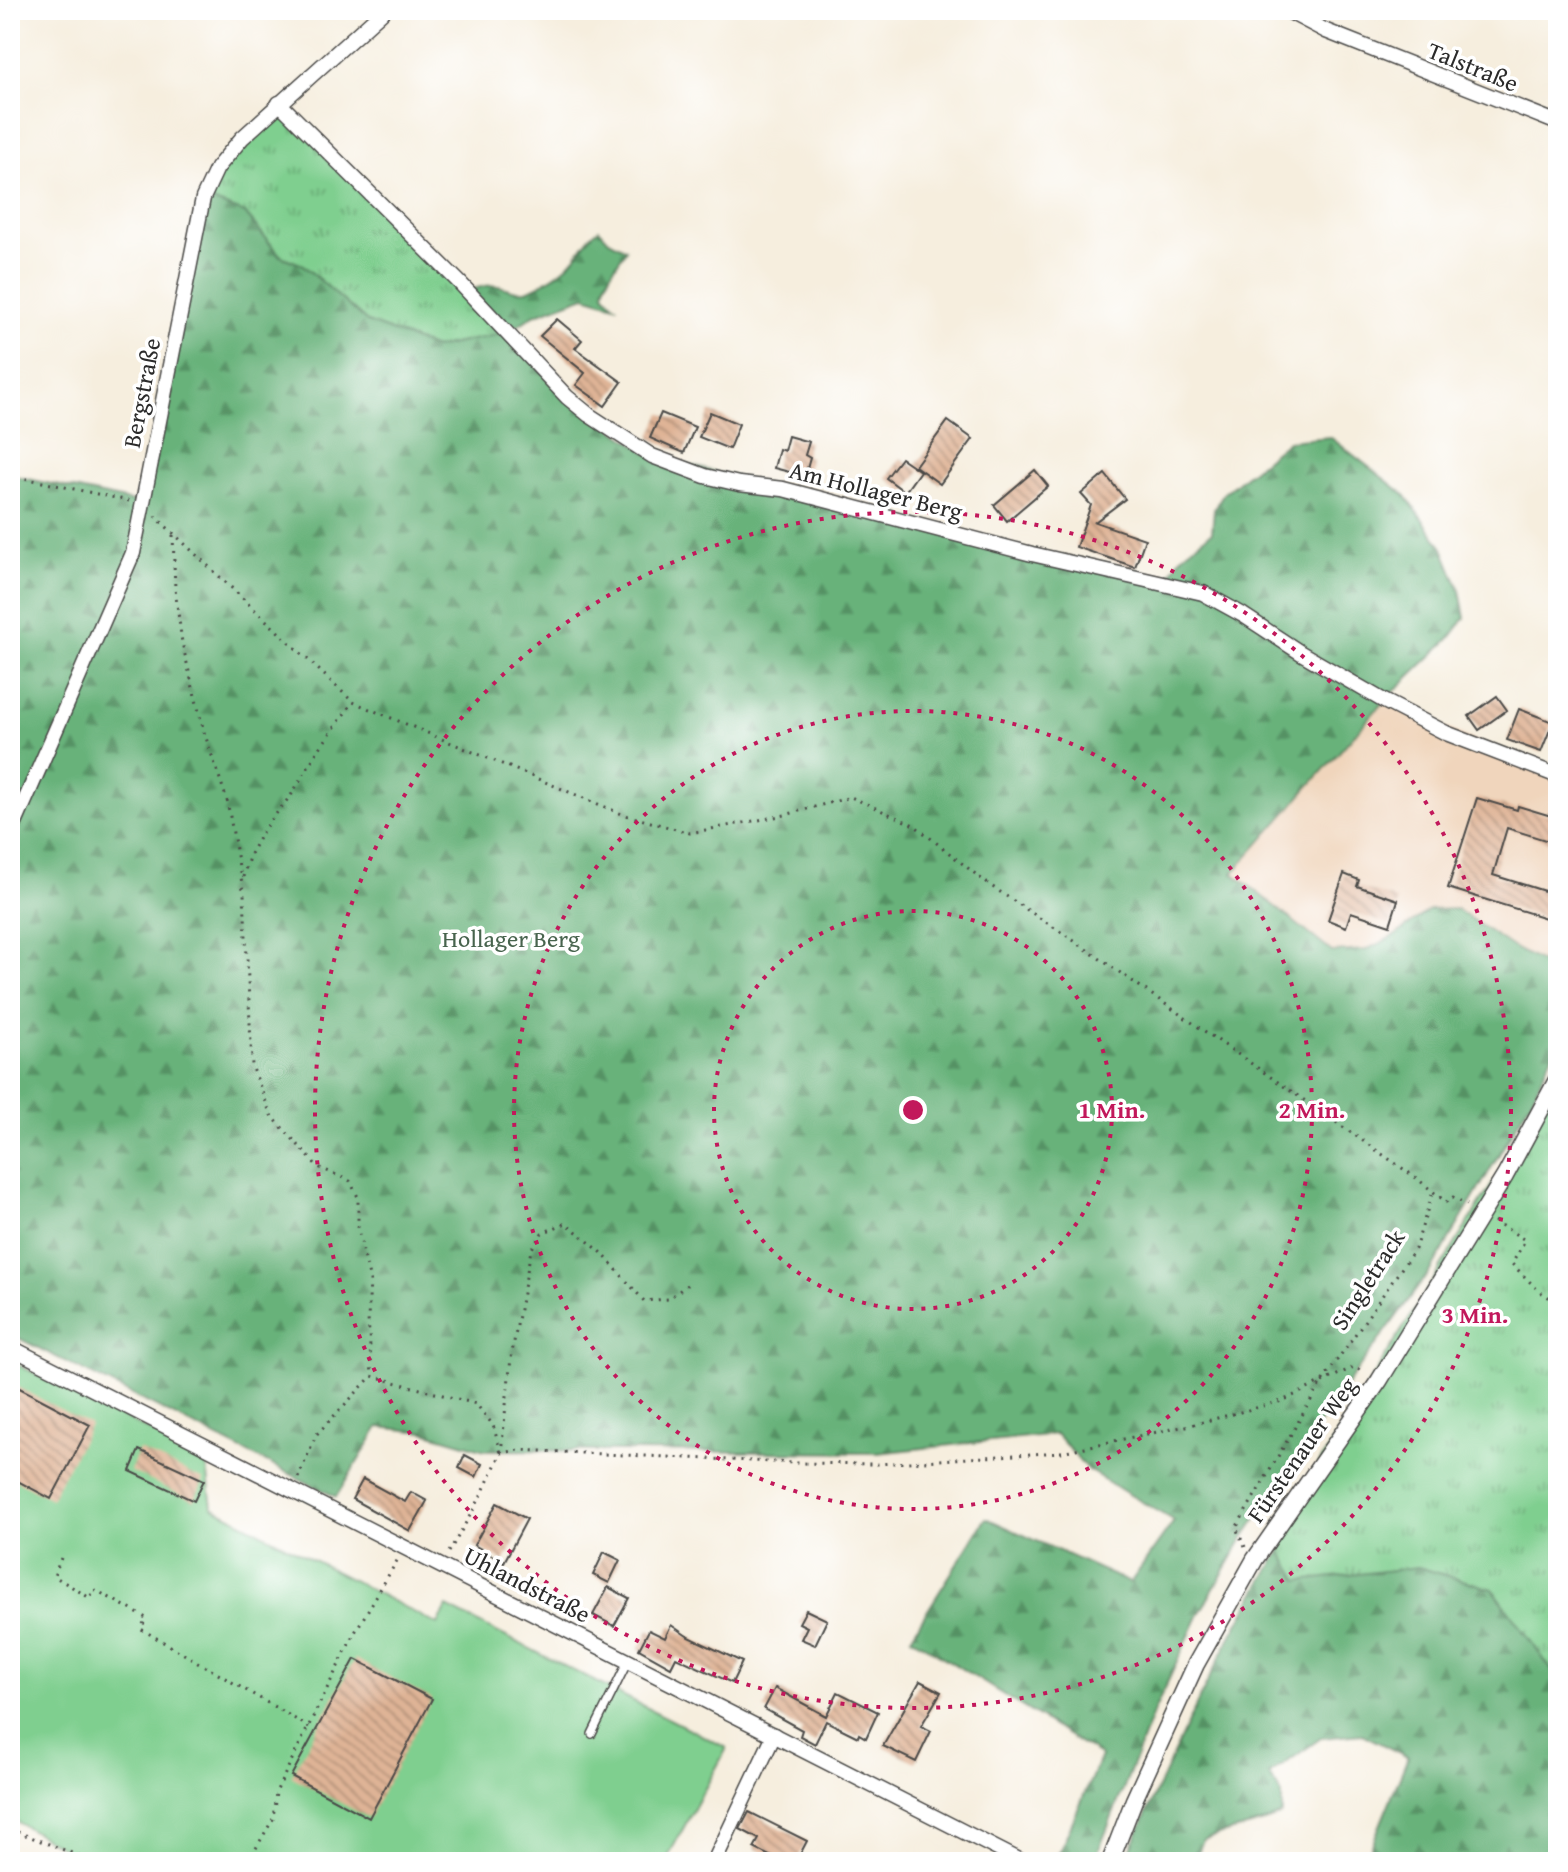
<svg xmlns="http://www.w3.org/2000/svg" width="1568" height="1872" font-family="'Gentium Book Plus',serif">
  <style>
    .built { fill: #f0d5bc }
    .grass { fill: url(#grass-tufts); stroke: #557d5d; stroke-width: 2 }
    .forest { fill: url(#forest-firs); stroke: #496e52; stroke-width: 2 }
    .pitch { fill: #7fcf8f; stroke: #557d5d; stroke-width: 2 }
    .building { fill: url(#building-back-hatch) }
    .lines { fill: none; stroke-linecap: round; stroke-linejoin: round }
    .service-casing { stroke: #494846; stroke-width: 10 }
    .minor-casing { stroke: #494846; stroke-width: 17 }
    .tertiary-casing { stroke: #494846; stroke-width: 19 }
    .path { stroke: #494846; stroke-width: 3; stroke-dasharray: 2 6; stroke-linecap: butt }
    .service { stroke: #fff; stroke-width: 7 }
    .minor { stroke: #fff; stroke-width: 14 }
    .tertiary { stroke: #fff; stroke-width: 16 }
    .ring { fill: none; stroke: #c2185b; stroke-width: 4; stroke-dasharray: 4 8 }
    .labels { text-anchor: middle; stroke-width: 7; stroke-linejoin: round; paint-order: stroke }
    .street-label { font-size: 24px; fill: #2b2b2b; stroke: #fff }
    .park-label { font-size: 24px; fill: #48644e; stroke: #fff }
    .centre { fill: #c2185b; stroke: #fff; stroke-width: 4 }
    .ring-label { font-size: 24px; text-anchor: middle; font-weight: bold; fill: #c2185b; stroke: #fff; stroke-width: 7; stroke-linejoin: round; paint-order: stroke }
  </style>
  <defs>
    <pattern id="grass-tufts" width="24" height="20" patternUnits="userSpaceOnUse" patternTransform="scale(2)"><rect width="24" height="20" fill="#7fcf8f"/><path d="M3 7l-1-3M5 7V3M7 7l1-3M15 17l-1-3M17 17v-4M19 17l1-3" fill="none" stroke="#68a875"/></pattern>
    <pattern id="forest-firs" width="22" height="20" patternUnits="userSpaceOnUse" patternTransform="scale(2)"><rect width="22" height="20" fill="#67b27a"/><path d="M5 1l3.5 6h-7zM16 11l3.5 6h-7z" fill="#559164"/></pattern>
    <pattern id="building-back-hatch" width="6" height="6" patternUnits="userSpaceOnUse" patternTransform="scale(2)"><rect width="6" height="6" fill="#dfb496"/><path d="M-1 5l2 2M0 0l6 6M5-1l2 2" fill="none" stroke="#b5937b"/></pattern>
  </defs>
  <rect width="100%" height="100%" fill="#fff"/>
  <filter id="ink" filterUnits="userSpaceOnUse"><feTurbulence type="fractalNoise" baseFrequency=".0125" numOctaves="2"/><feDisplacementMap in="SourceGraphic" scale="16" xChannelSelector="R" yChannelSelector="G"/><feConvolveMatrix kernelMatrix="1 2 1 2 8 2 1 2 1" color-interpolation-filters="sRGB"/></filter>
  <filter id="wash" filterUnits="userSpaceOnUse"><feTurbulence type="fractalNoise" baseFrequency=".006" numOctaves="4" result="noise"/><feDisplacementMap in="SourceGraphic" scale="32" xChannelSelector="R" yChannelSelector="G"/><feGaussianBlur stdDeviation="1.8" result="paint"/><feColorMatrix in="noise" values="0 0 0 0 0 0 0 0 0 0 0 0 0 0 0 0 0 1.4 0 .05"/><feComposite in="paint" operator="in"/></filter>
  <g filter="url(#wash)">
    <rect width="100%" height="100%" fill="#f6eede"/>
    <path class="built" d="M1384 701 1558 776V971L1428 910 1396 935 1366 950 1332 952 1233 873Z"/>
    <g class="grass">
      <path d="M279 103 506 333 435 348 367 322 303 265 281 256 245 213 203 198 217 168Z"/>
      <path d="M1558 1078V1679L1493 1589 1418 1567 1299 1582 1271 1535 1314 1472Z"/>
    </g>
    <g class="forest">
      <path d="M203 198 245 213 280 256 303 265 367 322 435 348 505 333 468 291C478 287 488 284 498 286 509 288 518 294 529 290 545 283 564 271 575 257 584 246 587 237 599 229L609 240 626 249C618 264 605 276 604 293L615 305 585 296 534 315 507 333 567 397 652 456 1163 585 1182 556 1212 532 1214 509 1223 494 1288 441 1330 437 1405 495 1443 548 1460 590 1465 618 1449 639 1384 701 1233 873 1332 952 1366 950 1396 935 1429 910 1456 909 1514 948 1558 971V1042L1532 1098 1435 1264 1329 1409 1241 1542 1199 1614 1155 1709 1094 1862H1055L1101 1756 911 1637 986 1518 1130 1583 1174 1521 1088 1470 1056 1434 877 1453 485 1450 424 1432 379 1427 336 1497 10 1334V475L143 504Z"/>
      <path d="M1281 1551 1299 1581 1418 1567 1493 1589 1558 1679V1862H1365L1408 1757 1362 1734 1321 1738 1269 1775 1282 1795V1815C1256 1827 1230 1830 1203 1840L1194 1862H1125C1172 1756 1218 1649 1281 1551Z"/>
    </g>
    <path class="pitch" d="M10 1361 206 1459 212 1507 438 1625 447 1607 727 1748 665 1862H88L10 1818Z"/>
    <g id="blocks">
      <g class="building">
        <path d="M557 319 582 340 575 348 622 382 605 406 576 385 585 373 540 336Z"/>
        <path d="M710 412 739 424 729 449 699 437Z"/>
        <path d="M661 413 695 427 684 453 650 438Z"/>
        <path d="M948 421 973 439 940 484 915 466Z"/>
        <path d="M788 436 809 442 805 455 810 458 805 476 774 468 779 449 784 451Z"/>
        <path d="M901 458 920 471 905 492 886 478Z"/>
        <path d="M1035 470 1048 486 1007 521 994 505Z"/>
        <path d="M1105 474 1125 499 1095 522 1145 539 1135 567 1076 547 1091 505 1081 494Z"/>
        <path d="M1497 696 1507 710 1479 730 1469 716Z"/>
        <path d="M1519 709 1553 722 1541 752 1507 740Z"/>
        <path d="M1477 798 1517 810 1518 806 1558 818V844L1507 828 1493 875 1557 895 1549 919 1448 888Z"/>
        <path d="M1344 874 1359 880 1357 886 1398 900 1390 925 1351 912 1346 927 1328 920Z"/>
        <path d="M10 1383 90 1425 51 1499 10 1477Z"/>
        <path d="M139 1450 204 1480 194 1501 130 1471Z"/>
        <path d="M465 1455 482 1464 476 1477 459 1468Z"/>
        <path d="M363 1479 405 1502 411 1492 427 1501 410 1531 352 1499Z"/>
        <path d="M497 1503 527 1519 504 1562 474 1545Z"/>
        <path d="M604 1552 620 1560 609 1583 593 1575Z"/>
        <path d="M608 1587 629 1598 614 1626 593 1615Z"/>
        <path d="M806 1610 827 1620 815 1645 801 1639 807 1627 799 1623Z"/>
        <path d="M671 1625 687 1636 742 1662 732 1683 676 1657 671 1667 639 1649 649 1630 665 1638Z"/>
        <path d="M355 1659 432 1699 369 1818 291 1776Z"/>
        <path d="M920 1681 941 1692 921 1726 931 1731 916 1762 883 1746Z"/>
        <path d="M775 1688 826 1716 838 1692 878 1712 866 1738 859 1734 858 1737 826 1721 815 1744 800 1736 802 1730 764 1709Z"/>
        <path d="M749 1812 807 1841 796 1862H781L754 1848 759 1839 740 1829Z"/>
      </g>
    </g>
  </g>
  <g filter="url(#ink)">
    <use href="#blocks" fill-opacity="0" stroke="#494846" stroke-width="2"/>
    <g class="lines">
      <defs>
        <path id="service" d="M592 1734 628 1661"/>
        <g id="minor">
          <path d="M1286 10 1326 31 1558 123"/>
          <path d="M279 103 460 283 567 397 589 415 652 456 705 476 739 484 783 489 1032 554 1203 593 1243 615 1301 653 1384 701 1446 733 1558 776"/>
          <path d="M10 835 133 553 203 198 217 168 242 138 384 10"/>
          <path d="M10 1347 1023 1862"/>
          <path d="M714 1862 774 1735"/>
        </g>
        <path id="tertiary" d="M1110 1862 1134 1800 1196 1664 1255 1559 1379 1381 1505 1176 1558 1078"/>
      </defs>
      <use href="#service" class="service-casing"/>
      <use href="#minor" class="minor-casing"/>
      <use href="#tertiary" class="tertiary-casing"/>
      <g class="path">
        <path d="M10 475 129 501"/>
        <path d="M155 516 353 702 622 814 690 833 785 815 851 797 914 825 988 884 1070 938 1415 1177 1446 1202 1453 1197 1467 1205"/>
        <path d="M173 535 175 589 182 643 204 732 227 800 244 894 252 1066 271 1115 318 1167 350 1181 358 1197V1229L370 1281 368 1319 372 1376 476 1404 493 1425 501 1453"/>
        <path d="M243 877 250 854 264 829 292 794 317 752 353 702"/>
        <path d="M1494 1221 1525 1240 1512 1264 1539 1291 1558 1303"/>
        <path d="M501 1453 519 1450 795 1463 878 1464 1061 1452 1191 1425 1282 1401 1354 1367 1365 1373"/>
        <path d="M298 1478 316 1435 372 1376"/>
        <path d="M1245 1547 1236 1528 1321 1383 1415 1249 1433 1192"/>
        <path d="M449 1552 479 1500 501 1453 511 1358 531 1250 542 1233 566 1223 601 1252 644 1301 668 1299 691 1282"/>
        <path d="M61 1558 54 1576 90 1598 94 1589 146 1618 141 1629 309 1727"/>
        <path d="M10 1829 95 1862"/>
        <path d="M248 1862 273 1819 276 1792 354 1634 398 1559"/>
      </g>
      <use href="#service" class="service"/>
      <use href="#minor" class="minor"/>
      <use href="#tertiary" class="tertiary"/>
    </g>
  </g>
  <g class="ring">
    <circle cx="913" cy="1110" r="199"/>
    <circle cx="913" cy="1110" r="399"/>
    <circle cx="913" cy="1110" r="598"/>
  </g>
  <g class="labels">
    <g class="street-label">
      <text transform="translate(1473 67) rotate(22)" y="8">Talstraße</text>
      <text transform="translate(142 393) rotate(-79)" y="8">Bergstraße</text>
      <text transform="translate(876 491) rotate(14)" y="8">Am Hollager Berg</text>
      <text transform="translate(1368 1280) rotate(-57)" y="8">Singletrack</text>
      <text transform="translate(1302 1450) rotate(-55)" y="8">Fürstenauer Weg</text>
      <text transform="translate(527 1585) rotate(27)" y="8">Uhlandstraße</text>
    </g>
    <g class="park-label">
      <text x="511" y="947">Hollager Berg</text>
    </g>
  </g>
  <circle cx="913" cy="1110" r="12" class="centre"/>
  <g class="ring-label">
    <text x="1112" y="1118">1 Min.</text>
    <text x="1312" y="1118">2 Min.</text>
    <text x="1475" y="1323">3 Min.</text>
  </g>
  <rect width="1568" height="1872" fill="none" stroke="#fff" stroke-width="40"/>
</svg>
